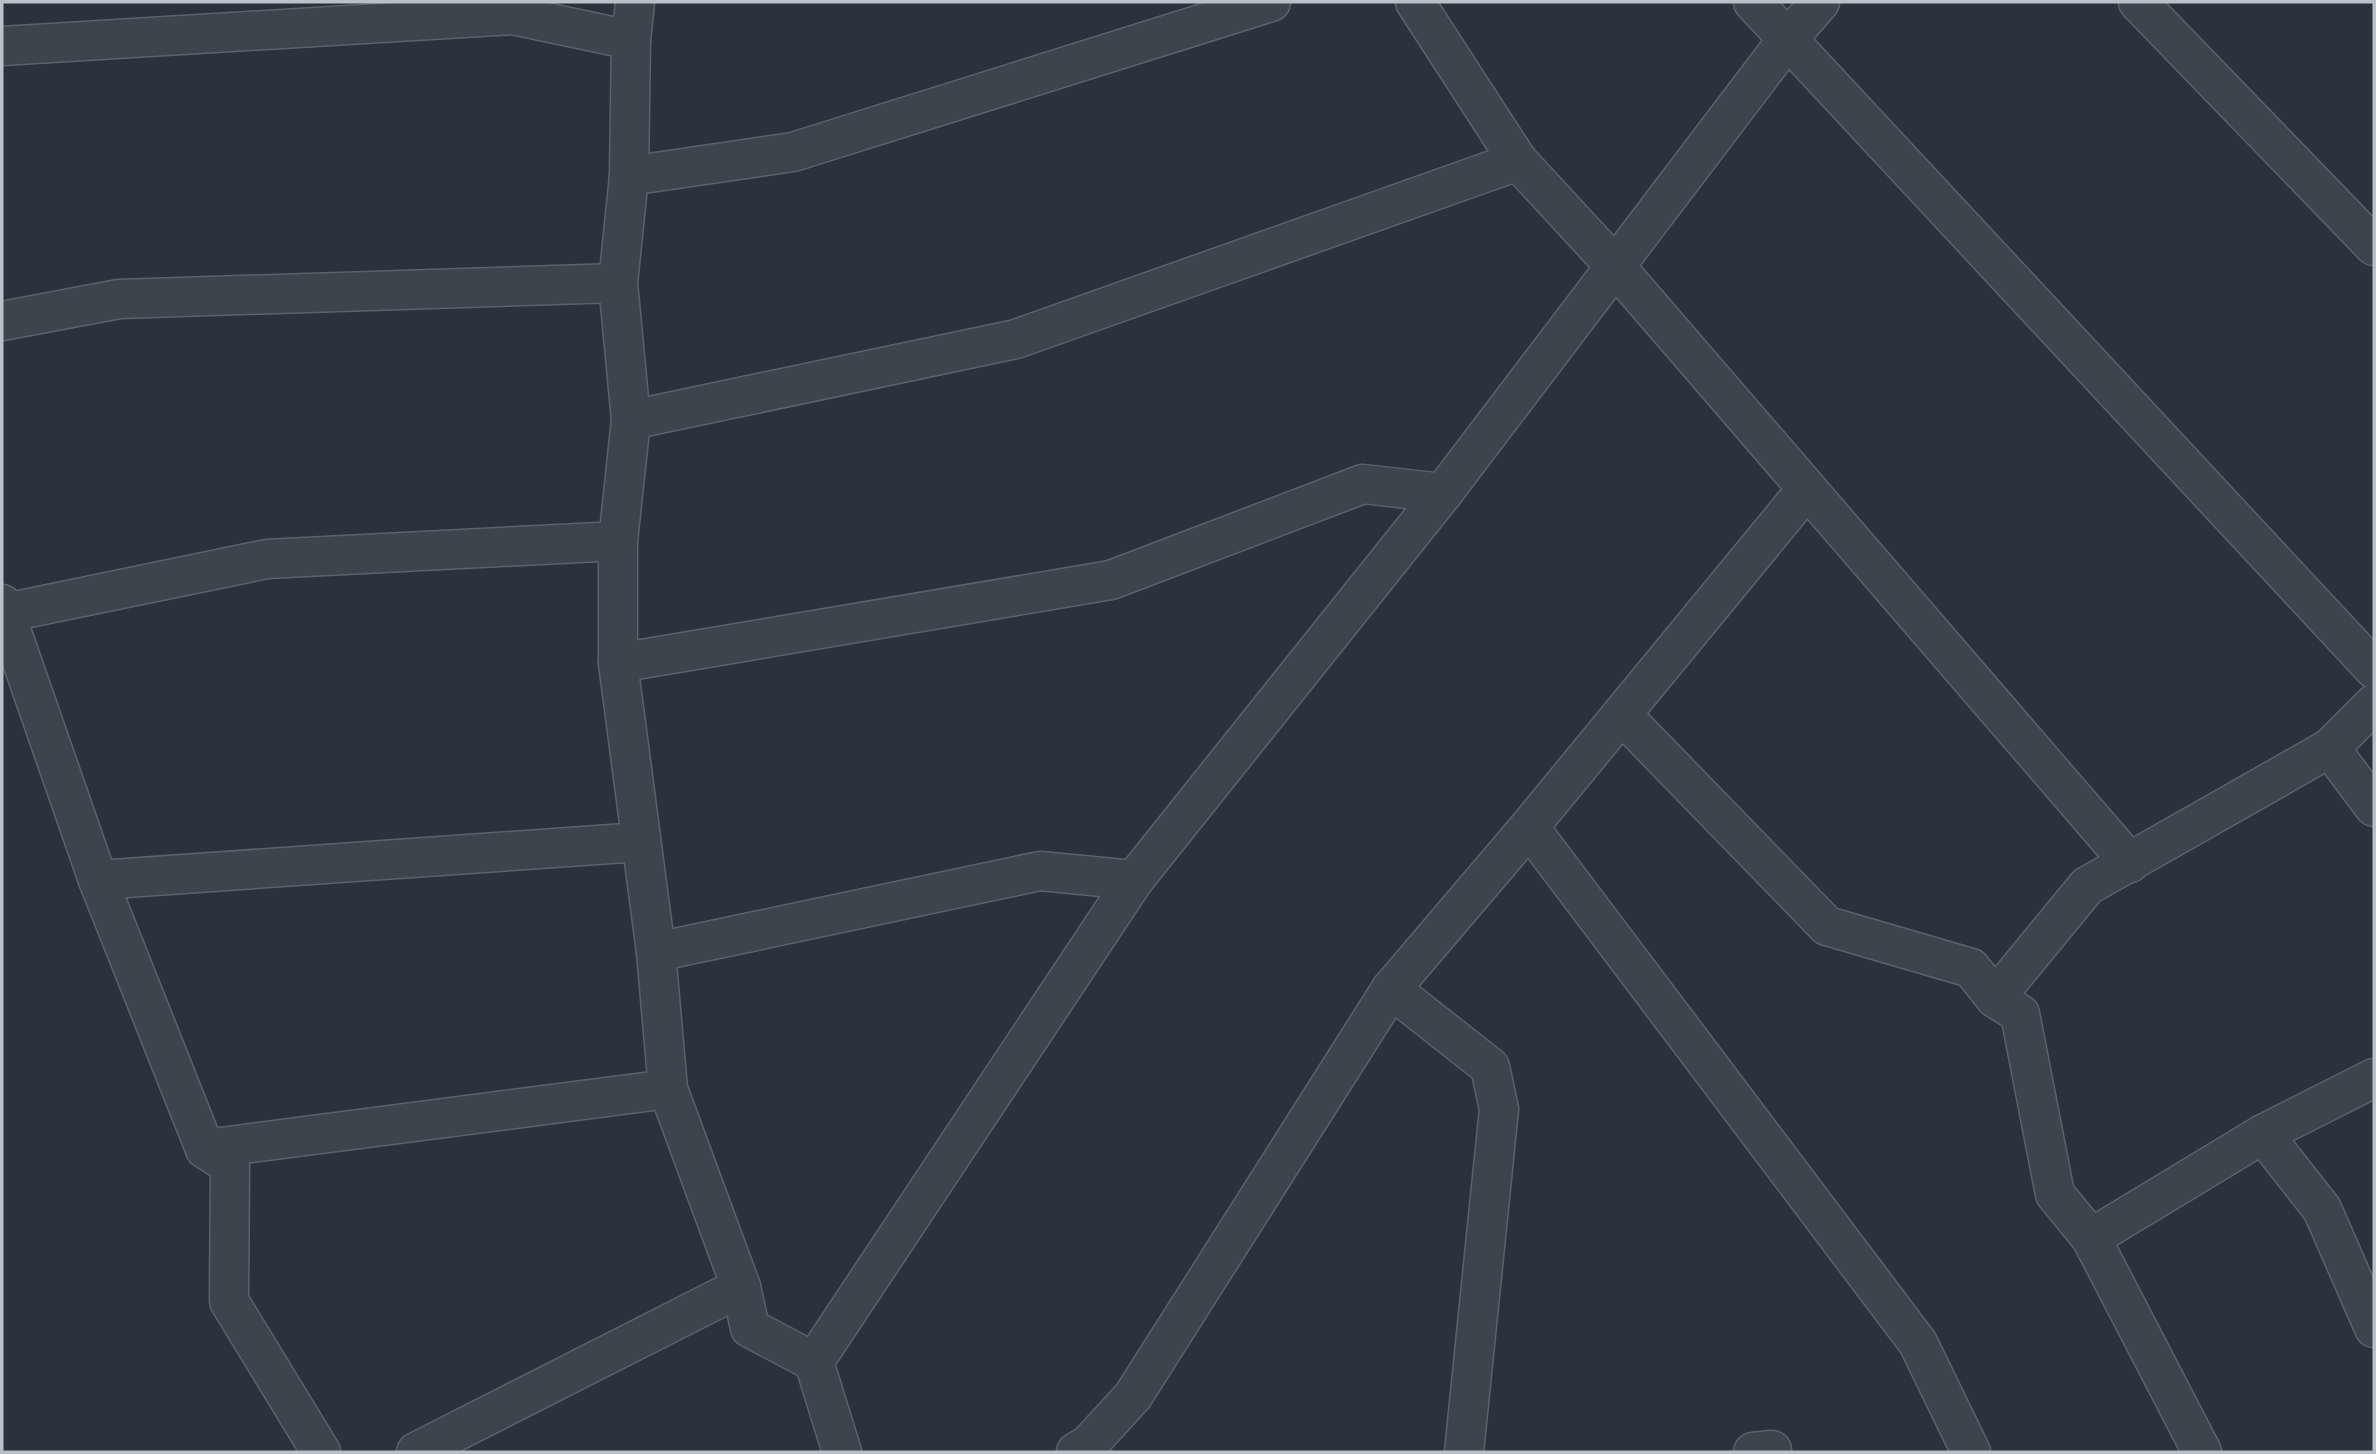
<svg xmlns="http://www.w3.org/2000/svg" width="2376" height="1454" font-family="Raleway,sans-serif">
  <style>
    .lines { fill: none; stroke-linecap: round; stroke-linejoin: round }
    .minor-casing { stroke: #5a636b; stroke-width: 41 }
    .minor { stroke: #3c454e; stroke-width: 38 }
  </style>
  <rect width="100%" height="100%" fill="#28333d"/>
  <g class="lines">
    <defs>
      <g id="minor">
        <path d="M635 2 631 40 629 176 618 283 631 420 618 541V663L656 952 668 1089 741 1287 750 1328 814 1362 842 1452"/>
        <path d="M1415 2 1518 161 1615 266 2130 863"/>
        <path d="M1753 2 2374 669"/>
        <path d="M2138 2 2374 246"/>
        <path d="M2 46 512 15 631 40"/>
        <path d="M629 176 793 152 1271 2"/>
        <path d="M2 321 119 299 618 283"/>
        <path d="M631 420 1016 339 1518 161"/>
        <path d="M2 604 98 880 205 1149 230 1165 229 1301 321 1452"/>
        <path d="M5 613 267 559 618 541"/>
        <path d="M618 663 1111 580 1363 484 1443 493"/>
        <path d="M1622 715 1827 926 1971 968 1995 998 2020 1014 2055 1194 2091 1238 2202 1452"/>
        <path d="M2330 748 2374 807"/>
        <path d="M1529 827 1918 1343 1971 1452"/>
        <path d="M98 880 640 842"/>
        <path d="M656 952 1040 871 1134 880"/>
        <path d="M1391 989 1490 1067 1499 1109 1464 1452"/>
        <path d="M1995 998 2087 886 2330 748 2374 704"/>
        <path d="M2263 1134 2322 1209 2374 1328"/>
        <path d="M205 1149 668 1089"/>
        <path d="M2091 1238 2263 1134 2374 1078"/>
        <path d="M814 1362 1134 880 1443 493 1787 40 1820 2"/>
        <path d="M416 1452 741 1287"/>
        <path d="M1076 1452 1088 1445 1133 1396 1391 989 1529 827 1806 490"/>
        <path d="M1753 1452 1772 1450"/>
      </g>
    </defs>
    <use href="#minor" class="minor-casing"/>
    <use href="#minor" class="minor"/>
  </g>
  <rect width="2376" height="1454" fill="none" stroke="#b8c0c8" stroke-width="7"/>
</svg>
